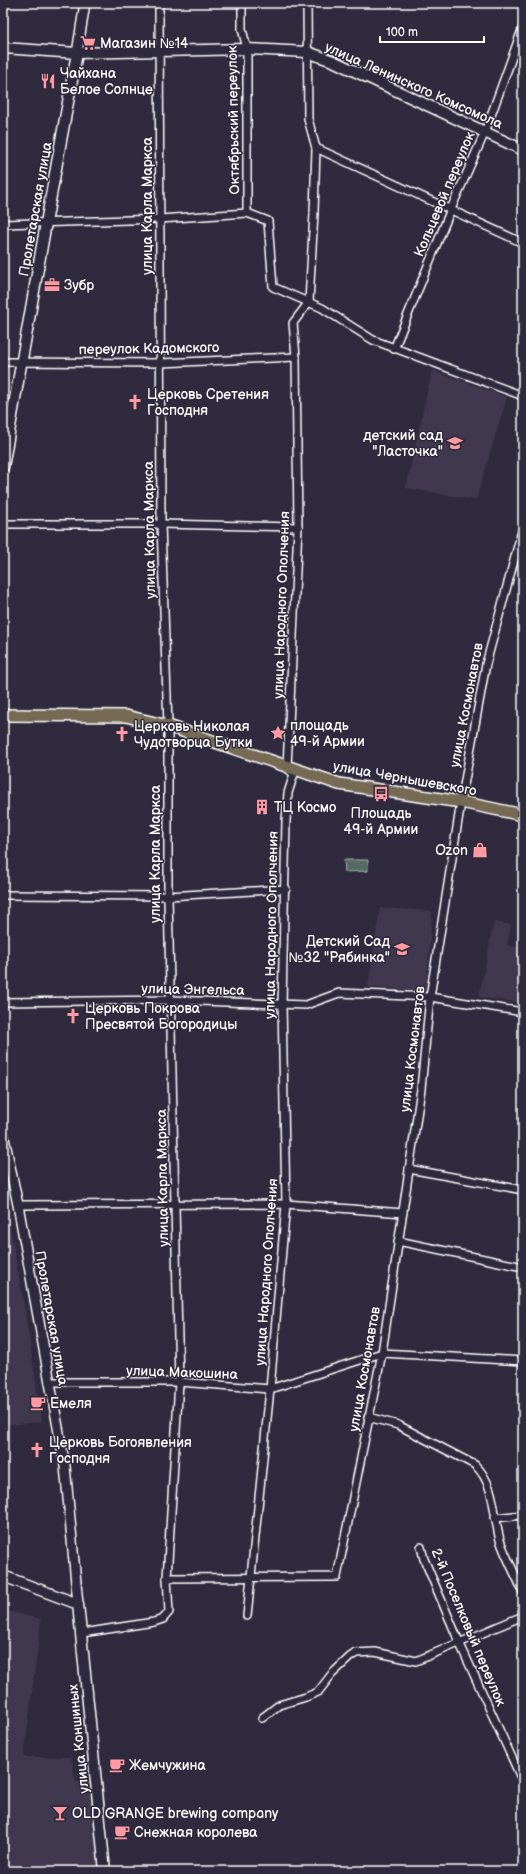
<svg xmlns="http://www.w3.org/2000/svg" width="526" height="1874" font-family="'Balsamiq Sans',sans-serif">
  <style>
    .built { fill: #40394f }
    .green { fill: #566a64; stroke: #aab4b2 }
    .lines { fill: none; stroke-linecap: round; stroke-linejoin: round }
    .minor-casing { stroke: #fff; stroke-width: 10 }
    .tertiary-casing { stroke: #fff; stroke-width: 12 }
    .secondary-casing { stroke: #fff; stroke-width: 13 }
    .primary-casing { stroke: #fff; stroke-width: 14 }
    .minor { stroke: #2f2a3d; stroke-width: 7 }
    .tertiary { stroke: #2f2a3d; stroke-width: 9 }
    .secondary { stroke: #2f2a3d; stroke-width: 10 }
    .primary { stroke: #766a54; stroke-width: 11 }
    .labels { text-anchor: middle; stroke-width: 3; stroke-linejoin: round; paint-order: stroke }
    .poi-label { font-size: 14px; fill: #fff; stroke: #2f2a3d; text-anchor: start }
    .street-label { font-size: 14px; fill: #fff; stroke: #2f2a3d }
  </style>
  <rect width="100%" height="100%" fill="#2f2a3d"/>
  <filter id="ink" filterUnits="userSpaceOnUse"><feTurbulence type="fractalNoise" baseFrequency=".025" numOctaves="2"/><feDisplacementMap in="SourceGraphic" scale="8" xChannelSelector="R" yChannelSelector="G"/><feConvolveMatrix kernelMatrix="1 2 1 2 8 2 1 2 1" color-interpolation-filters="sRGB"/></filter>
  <g filter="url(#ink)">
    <g class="built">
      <path d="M432 370 507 397 476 500 406 488Z"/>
      <path d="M380 908 432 911 426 991 368 987Z"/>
      <path d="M494 922 511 925 507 945 523 949V1003L479 997Z"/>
      <path d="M3 1189 24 1305 42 1422 5 1425 3 1435Z"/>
      <path d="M3 1478 10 1505 9 1526H3Z"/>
      <path d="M3 1610 41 1619 24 1757H71L76 1782H91L100 1871H3Z"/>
    </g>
    <path class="green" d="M344 860H368V871L345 872Z"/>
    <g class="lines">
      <defs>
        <g id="minor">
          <path d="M242 3V29L247 49V213"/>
          <path d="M316 148 523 243"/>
          <path d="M3 224 160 219 247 213 268 221 273 287 322 308 373 340 523 396"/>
          <path d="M394 349 451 209 485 132 523 27"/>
          <path d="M3 362 161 363 296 357"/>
          <path d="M3 524H161L298 527"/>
          <path d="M3 895 168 896 286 889"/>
          <path d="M3 1002 171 1000 306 1005 339 993 430 997 523 1012"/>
          <path d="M409 1169 523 1190"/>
          <path d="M18 1205 286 1204 403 1213"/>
          <path d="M398 1241 523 1267"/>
          <path d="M49 1382H179L270 1389 382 1353 523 1361"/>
          <path d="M368 1417 398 1425 475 1465C496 1485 493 1515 500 1540 506 1558 516 1575 523 1592"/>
          <path d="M495 1518 523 1515"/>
          <path d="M421 1547 424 1559 460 1644 523 1782"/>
          <path d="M167 1578 337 1577 382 1353 421 1089 430 997 461 802 486 664 523 527"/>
          <path d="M247 1616 270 1389 286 1204 282 1004 286 821 288 793 294 774 287 768 298 527 296 357 293 323 309 302 314 213 316 148 308 119 307 3"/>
          <path d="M82 1633 154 1622 163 1619 169 1612 167 1578 179 1382 168 896V726L161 524 159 3"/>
          <path d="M262 1718 279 1705 306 1697 318 1692 332 1674 350 1657 356 1653 375 1652 416 1661 523 1616"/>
        </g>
        <g id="tertiary">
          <path d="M77 53 85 3"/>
          <path d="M3 1133 18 1205 65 1466 78 1604"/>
        </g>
        <g id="secondary">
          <path d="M3 48 77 53 247 49 307 52 333 61 523 150"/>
          <path d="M3 467 46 223 77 53"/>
          <path d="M3 1576 78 1604 105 1871"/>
        </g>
        <path id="primary" d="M3 715 126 716 168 726 339 784 461 802 523 815"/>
      </defs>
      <use href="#minor" class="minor-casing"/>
      <use href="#tertiary" class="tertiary-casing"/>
      <use href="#secondary" class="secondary-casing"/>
      <use href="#primary" class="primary-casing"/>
      <use href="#minor" class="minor"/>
      <use href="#tertiary" class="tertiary"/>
      <use href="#secondary" class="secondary"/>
      <use href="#primary" class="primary"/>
    </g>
  </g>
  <defs>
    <symbol id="supermarket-bare" viewBox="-9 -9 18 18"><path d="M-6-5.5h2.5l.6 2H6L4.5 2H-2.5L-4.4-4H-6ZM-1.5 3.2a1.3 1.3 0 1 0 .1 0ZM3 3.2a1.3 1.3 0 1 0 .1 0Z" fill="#ff9aa2" stroke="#2f2a3d" stroke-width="2.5" paint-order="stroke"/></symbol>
    <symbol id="restaurant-bare" viewBox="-9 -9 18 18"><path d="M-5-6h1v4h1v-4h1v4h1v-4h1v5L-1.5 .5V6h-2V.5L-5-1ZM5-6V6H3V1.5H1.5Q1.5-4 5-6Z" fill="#ff9aa2" stroke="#2f2a3d" stroke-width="2.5" paint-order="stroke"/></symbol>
    <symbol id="office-bare" viewBox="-9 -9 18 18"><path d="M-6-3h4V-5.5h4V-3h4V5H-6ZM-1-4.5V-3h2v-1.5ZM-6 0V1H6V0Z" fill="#ff9aa2" stroke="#2f2a3d" stroke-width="2.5" paint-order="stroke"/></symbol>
    <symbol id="church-bare" viewBox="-9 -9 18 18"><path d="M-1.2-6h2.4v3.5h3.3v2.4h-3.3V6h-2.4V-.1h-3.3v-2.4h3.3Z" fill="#ff9aa2" stroke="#2f2a3d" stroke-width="2.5" paint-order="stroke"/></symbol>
    <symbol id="school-bare" viewBox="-9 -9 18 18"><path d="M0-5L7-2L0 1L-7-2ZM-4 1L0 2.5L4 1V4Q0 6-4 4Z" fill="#ff9aa2" stroke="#2f2a3d" stroke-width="2.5" paint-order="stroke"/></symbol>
    <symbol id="sight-bare" viewBox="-9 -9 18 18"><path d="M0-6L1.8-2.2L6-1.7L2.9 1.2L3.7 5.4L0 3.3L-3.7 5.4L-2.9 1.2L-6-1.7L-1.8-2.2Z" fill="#ff9aa2" stroke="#2f2a3d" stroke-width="2.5" paint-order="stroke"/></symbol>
    <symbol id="bus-bare" viewBox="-9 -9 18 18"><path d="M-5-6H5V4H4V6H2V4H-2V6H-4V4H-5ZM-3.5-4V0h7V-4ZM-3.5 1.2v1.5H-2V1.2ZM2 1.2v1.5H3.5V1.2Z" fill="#ff9aa2" stroke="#2f2a3d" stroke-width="2.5" paint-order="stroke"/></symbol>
    <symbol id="building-bare" viewBox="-9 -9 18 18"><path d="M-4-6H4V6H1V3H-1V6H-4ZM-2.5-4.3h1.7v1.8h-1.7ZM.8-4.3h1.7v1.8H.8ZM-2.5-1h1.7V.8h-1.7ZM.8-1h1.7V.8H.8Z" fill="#ff9aa2" stroke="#2f2a3d" stroke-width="2.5" paint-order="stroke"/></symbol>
    <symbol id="shop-bare" viewBox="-9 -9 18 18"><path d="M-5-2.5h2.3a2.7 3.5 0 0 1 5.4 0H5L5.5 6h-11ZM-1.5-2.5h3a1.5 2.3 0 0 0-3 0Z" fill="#ff9aa2" stroke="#2f2a3d" stroke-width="2.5" paint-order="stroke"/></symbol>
    <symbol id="cafe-bare" viewBox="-9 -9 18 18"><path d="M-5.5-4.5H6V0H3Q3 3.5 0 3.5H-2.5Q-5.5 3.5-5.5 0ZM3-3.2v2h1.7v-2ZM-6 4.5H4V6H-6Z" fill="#ff9aa2" stroke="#2f2a3d" stroke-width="2.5" paint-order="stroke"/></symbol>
    <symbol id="bar-bare" viewBox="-9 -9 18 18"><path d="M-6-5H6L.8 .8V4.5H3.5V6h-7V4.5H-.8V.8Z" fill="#ff9aa2" stroke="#2f2a3d" stroke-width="2.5" paint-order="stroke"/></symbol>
  </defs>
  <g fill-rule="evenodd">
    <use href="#supermarket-bare" x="77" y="32" width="22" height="22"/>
    <use href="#restaurant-bare" x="37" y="70" width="22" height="22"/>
    <use href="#office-bare" x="41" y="274" width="22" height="22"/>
    <use href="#church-bare" x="124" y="391" width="22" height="22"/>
    <use href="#school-bare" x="444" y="432" width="22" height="22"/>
    <use href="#sight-bare" x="267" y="722" width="22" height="22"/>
    <use href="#church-bare" x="111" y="723" width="22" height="22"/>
    <use href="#bus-bare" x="370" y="783" width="22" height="22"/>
    <use href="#building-bare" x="251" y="796" width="22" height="22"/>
    <use href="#shop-bare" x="469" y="839" width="22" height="22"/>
    <use href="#school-bare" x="391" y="938" width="22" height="22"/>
    <use href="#church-bare" x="62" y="1005" width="22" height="22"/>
    <use href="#cafe-bare" x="27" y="1392" width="22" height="22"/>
    <use href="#church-bare" x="26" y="1439" width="22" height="22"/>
    <use href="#cafe-bare" x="106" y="1754" width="22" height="22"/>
    <use href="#bar-bare" x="49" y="1802" width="22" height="22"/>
    <use href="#cafe-bare" x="111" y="1821" width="22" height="22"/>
  </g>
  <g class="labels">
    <g class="poi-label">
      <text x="100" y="48">Магазин №14</text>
      <text x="60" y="78">Чайхана<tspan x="60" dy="16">Белое Солнце</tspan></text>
      <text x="64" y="290">Зубр</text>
      <text x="147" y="399">Церковь Сретения<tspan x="147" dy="16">Господня</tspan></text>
      <text x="443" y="440" text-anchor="end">детский сад<tspan x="443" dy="16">"Ласточка"</tspan></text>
      <text x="290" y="730">площадь<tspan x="290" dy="16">49-й Армии</tspan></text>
      <text x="134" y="731">Церковь Николая<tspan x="134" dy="16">Чудотворца Бутки</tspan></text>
      <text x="274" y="812">ТЦ Космо</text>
      <text x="381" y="818" text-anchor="middle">Площадь<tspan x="381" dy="16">49-й Армии</tspan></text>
      <text x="468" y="855" text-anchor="end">Ozon</text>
      <text x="390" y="946" text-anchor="end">Детский Сад<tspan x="390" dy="16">№32 "Рябинка"</tspan></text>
      <text x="85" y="1013">Церковь Покрова<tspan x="85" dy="16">Пресвятой Богородицы</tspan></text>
      <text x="50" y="1408">Емеля</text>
      <text x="49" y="1447">Церковь Богоявления<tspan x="49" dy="16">Господня</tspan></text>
      <text x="129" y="1770">Жемчужина</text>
      <text x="72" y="1818">OLD GRANGE brewing company</text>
      <text x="134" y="1837">Снежная королева</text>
    </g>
    <g class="street-label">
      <text transform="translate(414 85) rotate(24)" y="5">улица Ленинского Комсомола</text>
      <text transform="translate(233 120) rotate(-91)" y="5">Октябрьский переулок</text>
      <text transform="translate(444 194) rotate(-67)" y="5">Кольцевой переулок</text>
      <text transform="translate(147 206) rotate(-90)" y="5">улица Карла Маркса</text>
      <text transform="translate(35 209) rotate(-80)" y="5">Пролетарская улица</text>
      <text transform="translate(149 348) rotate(-1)" y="5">переулок Кадомского</text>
      <text transform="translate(149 530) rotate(-91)" y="5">улица Карла Маркса</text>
      <text transform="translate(281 605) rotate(-88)" y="5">улица Народного Ополчения</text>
      <text transform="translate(466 705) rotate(-79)" y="5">улица Космонавтов</text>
      <text transform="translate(405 778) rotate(10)" y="5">улица Чернышевского</text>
      <text transform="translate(155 854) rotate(-90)" y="5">улица Карла Маркса</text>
      <text transform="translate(271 925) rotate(-89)" y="5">улица Народного Ополчения</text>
      <text transform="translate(193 989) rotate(1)" y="5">улица Энгельса</text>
      <text transform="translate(412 1049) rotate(-83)" y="5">улица Космонавтов</text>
      <text transform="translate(162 1178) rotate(-91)" y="5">улица Карла Маркса</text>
      <text transform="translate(266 1272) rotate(-86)" y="5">улица Народного Ополчения</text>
      <text transform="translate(52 1318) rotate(80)" y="5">Пролетарская улица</text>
      <text transform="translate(364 1369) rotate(-80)" y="5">улица Космонавтов</text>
      <text transform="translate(182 1372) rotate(2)" y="5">улица Макошина</text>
      <text transform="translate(469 1627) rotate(67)" y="5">2-й Поселковый переулок</text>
      <text transform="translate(78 1739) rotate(-96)" y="5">улица Коншиных</text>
    </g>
  </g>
  <rect width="526" height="1874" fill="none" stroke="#2f2a3d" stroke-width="16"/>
  <rect x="8" y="8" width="510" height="1858" fill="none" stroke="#fff" stroke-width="1.5" filter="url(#ink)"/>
  <path d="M380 36v6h104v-6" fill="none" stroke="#ffffff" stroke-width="2"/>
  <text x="386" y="36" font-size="12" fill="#ffffff" stroke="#2f2a3d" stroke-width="3" paint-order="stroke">100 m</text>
</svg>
